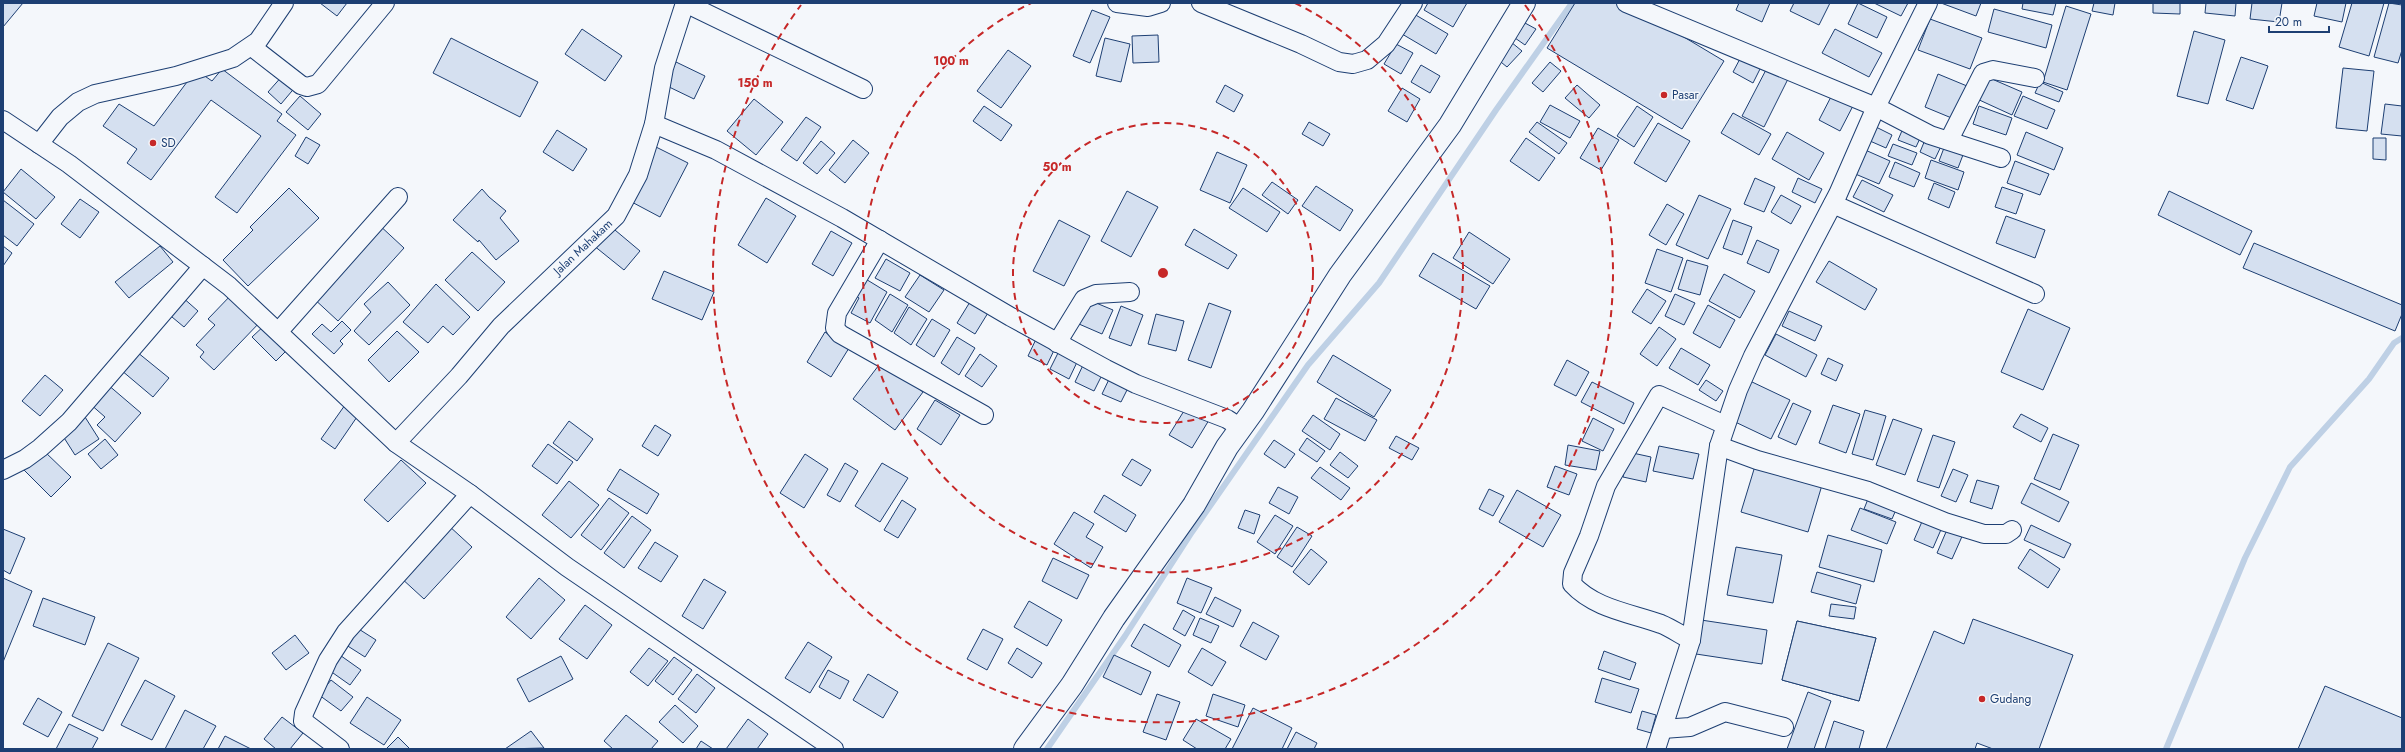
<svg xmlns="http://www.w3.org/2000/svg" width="2405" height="752" font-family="Jost,sans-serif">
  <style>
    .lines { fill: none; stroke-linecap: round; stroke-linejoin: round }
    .stream { stroke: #bed0e5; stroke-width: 6 }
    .building { fill: #d5e0f0; stroke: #1d3f73; fill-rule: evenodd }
    .minor-casing { stroke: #1d3f73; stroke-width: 20 }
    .tertiary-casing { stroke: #1d3f73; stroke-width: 24 }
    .minor { stroke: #f4f7fb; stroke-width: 18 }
    .tertiary { stroke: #f4f7fb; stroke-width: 22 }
    .ring { fill: none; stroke: #c62828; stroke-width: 2; stroke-dasharray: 7 5 }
    .poi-dot { fill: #c62828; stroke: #f4f7fb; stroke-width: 1.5 }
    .labels { text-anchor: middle; stroke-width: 3; stroke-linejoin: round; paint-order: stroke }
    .poi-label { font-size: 12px; fill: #1d3f73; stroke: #f4f7fb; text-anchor: start }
    .street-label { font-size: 12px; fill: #1d3f73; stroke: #f4f7fb }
    .centre { fill: #c62828; stroke: #f4f7fb; stroke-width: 2 }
    .ring-label { font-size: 12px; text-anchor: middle; font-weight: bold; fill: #c62828; stroke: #f4f7fb; stroke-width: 3; stroke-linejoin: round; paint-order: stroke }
  </style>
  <rect width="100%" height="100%" fill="#f4f7fb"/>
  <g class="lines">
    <g class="stream">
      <path d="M1047 749 1125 636 1192 532 1308 365 1379 283 1496 110 1572 3"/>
      <path d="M2166 749 2245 558 2290 467 2369 379 2394 343 2402 338"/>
    </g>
  </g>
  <g class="building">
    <path d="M3 3H23L3 27Z"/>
    <path d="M320 3H347L337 16Z"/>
    <path d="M1428 3H1467L1453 27 1424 10Z"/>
    <path d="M1575 3H1627L1724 61 1682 129 1547 48Z"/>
    <path d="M1739 3H1770L1762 22 1736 10Z"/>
    <path d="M1794 3H1830L1819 25 1790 11Z"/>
    <path d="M1858 3 1887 17 1877 38 1848 24Z"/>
    <path d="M1874 3H1908L1901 16Z"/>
    <path d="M1941 3H1981L1976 16Z"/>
    <path d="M2023 3H2056L2053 15 2022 9Z"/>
    <path d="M2094 3H2115L2113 15 2092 11Z"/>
    <path d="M2153 3H2180V14L2153 13Z"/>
    <path d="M2206 3H2236L2235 16 2205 13Z"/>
    <path d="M2252 3H2282L2279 22 2250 19Z"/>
    <path d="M2317 3H2346L2342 22 2314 16Z"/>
    <path d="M2352 3H2384L2369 56 2339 47Z"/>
    <path d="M2389 3 2402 5V50L2398 63 2374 57Z"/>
    <path d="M2066 6 2091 14 2067 90 2043 82Z"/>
    <path d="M1994 9 2052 25 2046 48 1988 32Z"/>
    <path d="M1092 10 1110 17 1090 63 1073 56Z"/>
    <path d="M1414 14 1448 34 1436 54 1402 34Z"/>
    <path d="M1930 19 1982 38 1970 69 1918 50Z"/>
    <path d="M1525 23 1536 29 1525 45 1515 38Z"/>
    <path d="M582 29 622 56 605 81 565 54Z"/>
    <path d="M1835 29 1882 53 1869 77 1822 53Z"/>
    <path d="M2194 31 2225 40 2208 104 2177 96Z"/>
    <path d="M1158 35 1159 62 1133 63 1132 36Z"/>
    <path d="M451 38 538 82 520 117 433 73Z"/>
    <path d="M1105 38 1130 44 1121 82 1096 76Z"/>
    <path d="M1511 42 1522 51 1507 67 1496 58Z"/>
    <path d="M1396 44 1413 53 1401 74 1384 64Z"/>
    <path d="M1008 50 1031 66 1001 108 977 91Z"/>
    <path d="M1742 55 1762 65 1753 83 1733 72Z"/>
    <path d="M2241 57 2268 66 2253 109 2226 100Z"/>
    <path d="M676 62 705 76 694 99 665 85Z"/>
    <path d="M1550 62 1561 71 1543 92 1532 83Z"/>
    <path d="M1421 65 1440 76 1430 93 1411 82Z"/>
    <path d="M1768 66 1789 77 1764 127 1742 116Z"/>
    <path d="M2343 68 2374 71 2367 131 2336 128Z"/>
    <path d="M222 69 282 114 277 121 296 135 237 213 215 197 261 136 211 100 151 180 127 163 137 149 103 126 119 104 154 126 196 70 212 81Z"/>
    <path d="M284 74 297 85 281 104 268 92Z"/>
    <path d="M1938 74 1967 86 1954 119 1925 107Z"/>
    <path d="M1985 76 2022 92 2012 115 1975 98Z"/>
    <path d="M2040 82 2063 92 2059 102 2035 93Z"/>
    <path d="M1225 85 1243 95 1234 112 1216 102Z"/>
    <path d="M1577 85 1600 105 1589 118 1565 98Z"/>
    <path d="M1402 88 1420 99 1407 122 1388 111Z"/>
    <path d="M1834 91 1855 102 1840 131 1819 120Z"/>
    <path d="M300 96 321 114 308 130 286 112Z"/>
    <path d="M2023 96 2055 110 2047 129 2014 116Z"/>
    <path d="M754 99 783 122 756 155 727 131Z"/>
    <path d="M2385 104 2402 106V136L2381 134Z"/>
    <path d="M1550 105 1580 121 1570 138 1540 122Z"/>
    <path d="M984 106 1012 125 1001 141 973 121Z"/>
    <path d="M1637 106 1653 117 1634 147 1617 136Z"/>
    <path d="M1979 106 2012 118 2006 135 1973 124Z"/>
    <path d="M1733 113 1771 134 1759 155 1721 133Z"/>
    <path d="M806 117 821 127 797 161 781 150Z"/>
    <path d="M1309 122 1330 134 1323 146 1302 134Z"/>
    <path d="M1537 122 1567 143 1559 154 1529 132Z"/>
    <path d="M1658 123 1690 141 1666 182 1634 163Z"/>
    <path d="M1904 126 1922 134 1916 147 1898 140Z"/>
    <path d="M1876 127 1892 135 1886 148 1870 141Z"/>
    <path d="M1598 128 1619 140 1601 170 1580 158Z"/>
    <path d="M557 130 587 149 573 171 543 152Z"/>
    <path d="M1787 132 1824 153 1809 180 1772 159Z"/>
    <path d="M2026 132 2063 148 2054 170 2017 155Z"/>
    <path d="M1927 135 1943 142 1935 159 1920 152Z"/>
    <path d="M306 137 320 145 308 164 295 156Z"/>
    <path d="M1526 138 1555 158 1539 181 1510 161Z"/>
    <path d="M2373 138H2386V160L2373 159Z"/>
    <path d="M853 140 869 153 845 183 829 170Z"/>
    <path d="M1947 140 1966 147 1958 168 1939 161Z"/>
    <path d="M821 141 835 153 817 174 803 163Z"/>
    <path d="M1893 144 1917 153 1912 165 1888 156Z"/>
    <path d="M656 147 688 163 660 217 628 200Z"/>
    <path d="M1863 149 1890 161 1879 184 1853 173Z"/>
    <path d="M1217 152 1247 165 1230 203 1200 190Z"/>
    <path d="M1931 160 1964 172 1958 190 1925 178Z"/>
    <path d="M2015 161 2049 174 2040 195 2007 183Z"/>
    <path d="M1895 162 1920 173 1914 187 1889 177Z"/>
    <path d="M21 169 55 197 36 219 3 192Z"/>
    <path d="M1755 178 1775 187 1764 212 1744 204Z"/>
    <path d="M1798 178 1822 189 1815 203 1792 192Z"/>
    <path d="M1862 180 1893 195 1884 212 1853 197Z"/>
    <path d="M1272 182 1298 200 1288 214 1262 195Z"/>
    <path d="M1934 183 1955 192 1949 208 1928 199Z"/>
    <path d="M1316 186 1353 210 1340 231 1302 206Z"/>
    <path d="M2002 187 2023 194 2016 214 1995 207Z"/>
    <path d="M289 188 319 218 248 286 223 260 253 230 250 227Z"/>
    <path d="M1243 188 1280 212 1267 232 1229 208Z"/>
    <path d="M482 189 489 197 506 211 500 218 519 241 496 260 479 240 478 242 453 220Z"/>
    <path d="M1127 191 1158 207 1131 257 1101 241Z"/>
    <path d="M2169 191 2252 231 2240 255 2158 215Z"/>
    <path d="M1699 195 1731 209 1708 259 1676 245Z"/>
    <path d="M1781 195 1801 206 1791 224 1771 212Z"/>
    <path d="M766 198 796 216 767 263 738 245Z"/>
    <path d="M80 199 99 212 80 238 61 224Z"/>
    <path d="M3 200 34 224 17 246 3 235Z"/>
    <path d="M1667 204 1684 214 1666 245 1649 235Z"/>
    <path d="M2006 216 2045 230 2035 258 1996 243Z"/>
    <path d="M1059 220 1090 236 1064 286 1033 271Z"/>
    <path d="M1733 220 1752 227 1742 255 1723 248Z"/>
    <path d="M377 223 404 248 338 321 311 296Z"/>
    <path d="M609 225 640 251 624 270 593 245Z"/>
    <path d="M1194 229 1237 255 1228 269 1185 245Z"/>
    <path d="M831 231 852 243 833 276 812 264Z"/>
    <path d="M1469 232 1510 259 1493 284 1453 258Z"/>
    <path d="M1757 240 1779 250 1769 273 1747 263Z"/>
    <path d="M2254 243 2402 305V314L2395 331 2243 268Z"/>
    <path d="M3 246 12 253 3 266Z"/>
    <path d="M160 246 173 262 129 298 115 282Z"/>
    <path d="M1657 249 1683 258 1671 292 1645 283Z"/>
    <path d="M472 252 505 282 478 311 445 280Z"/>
    <path d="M1433 253 1490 286 1476 309 1419 276Z"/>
    <path d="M886 259 910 273 900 291 875 278Z"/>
    <path d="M1687 260 1708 266 1700 295 1678 289Z"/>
    <path d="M1829 261 1877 289 1865 310 1816 282Z"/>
    <path d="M664 271 714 292 702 320 652 299Z"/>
    <path d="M1724 274 1755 291 1740 318 1709 301Z"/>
    <path d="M920 275 944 290 929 312 905 297Z"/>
    <path d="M864 278 887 292 870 323 851 313 859 298 855 295Z"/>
    <path d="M388 282 410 305 369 345 354 331 371 312 364 304Z"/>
    <path d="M436 284 470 317 453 335 443 326 428 343 403 322Z"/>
    <path d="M1647 289 1666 301 1651 324 1632 312Z"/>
    <path d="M233 293 262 320 214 370 200 357 204 352 196 345 215 325 208 319Z"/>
    <path d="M890 294 908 305 892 332 875 320Z"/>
    <path d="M1675 294 1695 303 1684 325 1665 316Z"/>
    <path d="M181 296 198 311 184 327 166 312Z"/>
    <path d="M973 297 991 308 975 334 957 323Z"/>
    <path d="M1089 300 1113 310 1102 334 1079 324Z"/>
    <path d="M1209 303 1231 311 1211 368 1188 360Z"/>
    <path d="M1708 305 1735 320 1720 348 1693 333Z"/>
    <path d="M1121 306 1143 315 1131 346 1109 338Z"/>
    <path d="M909 307 927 319 911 345 894 333Z"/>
    <path d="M2028 309 2070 328 2043 390 2001 372Z"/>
    <path d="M1789 311 1822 326 1815 341 1782 326Z"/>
    <path d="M1156 314 1184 321 1176 351 1148 344Z"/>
    <path d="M932 319 950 330 934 357 916 345Z"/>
    <path d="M342 321 351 330 340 341 343 344 334 354 312 334 322 324 331 332Z"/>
    <path d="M266 324 290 347 276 361 252 337Z"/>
    <path d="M1659 327 1676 339 1657 366 1640 354Z"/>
    <path d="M397 331 419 352 389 382 368 360Z"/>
    <path d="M825 332 849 348 831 377 807 362Z"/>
    <path d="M1776 334 1817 355 1806 377 1765 355Z"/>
    <path d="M1038 335 1057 344 1047 365 1028 356Z"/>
    <path d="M957 337 975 348 959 375 941 363Z"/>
    <path d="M1681 348 1710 365 1698 385 1669 368Z"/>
    <path d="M1060 349 1079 358 1069 379 1050 369Z"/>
    <path d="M137 352 169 378 153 397 121 370Z"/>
    <path d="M980 354 997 366 982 387 965 376Z"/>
    <path d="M1333 355 1391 390 1374 417 1317 382Z"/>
    <path d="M1828 358 1843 365 1836 381 1821 374Z"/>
    <path d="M1567 360 1589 372 1576 396 1554 385Z"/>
    <path d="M882 361 923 392 895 430 853 399Z"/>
    <path d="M1085 361 1104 371 1094 391 1075 382Z"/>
    <path d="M1112 373 1131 382 1121 402 1102 394Z"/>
    <path d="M45 375 63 390 40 416 22 401Z"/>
    <path d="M1706 380 1723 391 1716 401 1699 390Z"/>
    <path d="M1750 381 1790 400 1771 439 1731 420Z"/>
    <path d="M1592 382 1634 403 1624 424 1581 402Z"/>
    <path d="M107 384 141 413 115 442 97 425 105 417 89 403Z"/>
    <path d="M1336 398 1377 420 1365 441 1324 419Z"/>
    <path d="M935 400 960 415 941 445 917 429Z"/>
    <path d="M1793 403 1811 411 1796 445 1778 437Z"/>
    <path d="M345 405 359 414 335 449 321 439Z"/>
    <path d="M1833 405 1860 414 1846 453 1819 443Z"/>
    <path d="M1187 406 1209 420 1192 448 1169 435Z"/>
    <path d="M1865 410 1886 416 1873 460 1852 454Z"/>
    <path d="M2021 414 2048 428 2041 442 2013 427Z"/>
    <path d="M1313 415 1340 434 1330 450 1302 431Z"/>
    <path d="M85 417 99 439 75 455 61 433Z"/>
    <path d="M1593 418 1614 429 1603 451 1582 441Z"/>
    <path d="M1893 419 1922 429 1905 475 1876 465Z"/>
    <path d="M569 421 593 439 577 461 553 443Z"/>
    <path d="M655 425 671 435 658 456 642 446Z"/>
    <path d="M2053 434 2079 445 2060 490 2034 479Z"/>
    <path d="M1933 435 1955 442 1939 488 1917 481Z"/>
    <path d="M1396 436 1419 448 1412 460 1389 448Z"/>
    <path d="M1307 438 1325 451 1317 462 1299 450Z"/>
    <path d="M105 439 118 455 101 469 88 454Z"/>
    <path d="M1274 440 1295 454 1285 468 1264 454Z"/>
    <path d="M548 444 573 462 557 484 532 466Z"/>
    <path d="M1568 445 1600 451 1596 470 1565 465Z"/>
    <path d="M1659 446 1699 454 1693 479 1653 471Z"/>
    <path d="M44 451 71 477 51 497 24 470Z"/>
    <path d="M1340 452 1358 466 1348 478 1330 465Z"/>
    <path d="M1628 452 1651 457 1646 482 1623 477Z"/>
    <path d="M805 454 828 469 804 508 780 493Z"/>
    <path d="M1132 459 1151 470 1141 486 1122 475Z"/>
    <path d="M401 460 426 483 388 522 364 500Z"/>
    <path d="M845 463 858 471 840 502 827 495Z"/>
    <path d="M882 463 908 478 880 522 855 506Z"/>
    <path d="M1555 466 1577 474 1569 495 1547 487Z"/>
    <path d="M1755 466 1822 485 1808 532 1741 512Z"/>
    <path d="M1320 467 1350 488 1341 500 1311 478Z"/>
    <path d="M620 469 659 494 647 514 607 490Z"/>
    <path d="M1953 469 1968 475 1956 502 1941 496Z"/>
    <path d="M1977 480 1999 486 1992 509 1970 502Z"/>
    <path d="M569 481 599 505 571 538 542 515Z"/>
    <path d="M2031 483 2069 502 2059 522 2021 503Z"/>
    <path d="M1278 487 1298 497 1289 514 1269 503Z"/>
    <path d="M1489 489 1504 496 1493 516 1479 509Z"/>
    <path d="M1517 490 1561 515 1543 547 1499 522Z"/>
    <path d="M1870 494 1898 505 1892 519 1864 509Z"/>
    <path d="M1104 495 1136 515 1126 532 1094 512Z"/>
    <path d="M609 498 629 513 601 550 581 535Z"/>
    <path d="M902 500 916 509 898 538 884 530Z"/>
    <path d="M1860 508 1896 522 1887 544 1851 530Z"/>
    <path d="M1245 510 1260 515 1254 534 1238 528Z"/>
    <path d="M1074 512 1094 524 1086 537 1103 547 1091 568 1054 544Z"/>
    <path d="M1275 515 1293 526 1275 554 1257 542Z"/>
    <path d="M632 516 651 530 624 568 604 553Z"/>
    <path d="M1924 517 1943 525 1933 548 1914 540Z"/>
    <path d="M448 525 472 547 424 599 400 577Z"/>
    <path d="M1949 525 1964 532 1952 559 1937 553Z"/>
    <path d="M2031 525 2071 544 2064 558 2024 540Z"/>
    <path d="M1297 527 1312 536 1292 567 1277 557Z"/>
    <path d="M3 529 25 538 10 574 3 570Z"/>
    <path d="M1828 535 1882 550 1874 582 1819 567Z"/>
    <path d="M655 542 678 556 661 582 638 568Z"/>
    <path d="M1736 547 1782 555 1773 603 1727 595Z"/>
    <path d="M1311 549 1327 562 1309 585 1293 572Z"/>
    <path d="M2030 549 2060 569 2048 588 2018 568Z"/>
    <path d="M1053 558 1089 575 1077 599 1042 581Z"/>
    <path d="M1817 572 1861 585 1856 604 1811 592Z"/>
    <path d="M3 578 32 591 3 662Z"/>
    <path d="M539 578 565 600 531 639 506 617Z"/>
    <path d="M1187 578 1212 588 1201 613 1177 603Z"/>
    <path d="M704 579 726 592 703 629 682 616Z"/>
    <path d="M1215 597 1241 610 1233 627 1206 614Z"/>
    <path d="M43 598 95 617 85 645 33 626Z"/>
    <path d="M1029 601 1062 620 1047 646 1014 627Z"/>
    <path d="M1831 604 1856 607 1854 619 1829 616Z"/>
    <path d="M585 605 612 625 587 659 559 639Z"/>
    <path d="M1183 610 1195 617 1185 636 1173 629Z"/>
    <path d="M1200 618 1219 626 1211 643 1193 635Z"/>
    <path d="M1973 619 2073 655 2039 749H1993L1977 743 1975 749H1886L1934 631 1964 644Z"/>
    <path d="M1701 620 1767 630 1762 664 1696 654Z"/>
    <path d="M1797 621 1876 638 1859 701 1782 680ZM1823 648 1846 653 1841 671 1819 666Z"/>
    <path d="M1797 621 1876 638 1859 701 1782 680Z"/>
    <path d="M1253 622 1279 636 1266 660 1240 646Z"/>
    <path d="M1144 624 1181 645 1169 667 1131 646Z"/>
    <path d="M354 626 376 640 365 657 343 643Z"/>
    <path d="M983 629 1003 639 987 670 967 659Z"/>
    <path d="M295 635 309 653 286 670 272 653Z"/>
    <path d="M808 642 832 657 810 693 785 678Z"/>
    <path d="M108 643 139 658 103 731 72 716Z"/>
    <path d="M649 648 668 661 648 686 630 672Z"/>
    <path d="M1017 648 1042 663 1032 678 1008 663Z"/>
    <path d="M1202 648 1226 662 1212 686 1188 672Z"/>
    <path d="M1604 651 1636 663 1630 680 1598 669Z"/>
    <path d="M337 653 361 670 350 685 326 668Z"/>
    <path d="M1114 655 1151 672 1141 695 1103 677Z"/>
    <path d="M561 656 573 679 529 702 517 679Z"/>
    <path d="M674 657 692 670 673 695 655 681Z"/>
    <path d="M828 670 849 681 840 699 819 687Z"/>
    <path d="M697 674 715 688 696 713 678 699Z"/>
    <path d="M868 674 898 692 883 718 853 700Z"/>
    <path d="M1602 678 1639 689 1631 713 1595 702Z"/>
    <path d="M145 680 175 696 152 740 121 725Z"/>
    <path d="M331 680 353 697 341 711 319 695Z"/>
    <path d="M2325 686 2402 718V749H2298Z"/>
    <path d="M1808 692 1831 701 1814 749H1787Z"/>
    <path d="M1157 694 1180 702 1166 740 1143 732Z"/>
    <path d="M1213 694 1245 705 1238 727 1206 716Z"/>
    <path d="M367 697 401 720 384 745 350 723Z"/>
    <path d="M38 698 62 712 48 737 23 724Z"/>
    <path d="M675 705 698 726 683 743 659 722Z"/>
    <path d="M1253 708 1292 728 1282 749H1232Z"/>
    <path d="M185 710 216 726 203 749H165Z"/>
    <path d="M1642 711 1656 715 1651 733 1637 729Z"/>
    <path d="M626 715 658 741 651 749H613L604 741Z"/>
    <path d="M282 717 303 733 290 749H276L264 739Z"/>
    <path d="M748 719 768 734 757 749H726Z"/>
    <path d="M1196 719 1231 739 1225 749H1197L1183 740Z"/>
    <path d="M1834 721 1864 731 1859 749H1825Z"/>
    <path d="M69 724 98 738 92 749H56Z"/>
    <path d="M531 731 544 748 505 749Z"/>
    <path d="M1296 732 1317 743 1314 749H1287Z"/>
    <path d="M225 736 251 749H218Z"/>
    <path d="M398 737 410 749H386Z"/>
    <path d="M701 741 713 749H696Z"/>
  </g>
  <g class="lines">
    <defs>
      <g id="minor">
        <path d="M685 3 863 89"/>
        <path d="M1117 3 1148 7 1161 3"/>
        <path d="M1201 3 1301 44 1339 62 1353 64 1367 60 1386 44 1413 3"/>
        <path d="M1626 3 1876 107 1930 135 2001 158"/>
        <path d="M252 47 301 85 307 87 318 84 385 3"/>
        <path d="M3 120 69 164 229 286 396 443 470 494 567 567 834 749"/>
        <path d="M654 124 716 150 842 218 1011 317 1106 369 1136 384 1227 419 1241 428"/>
        <path d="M1949 140 1983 73 1993 70 2035 78"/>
        <path d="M39 144 60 117 78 102 95 94 176 76 233 58 258 41 284 3"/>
        <path d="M1833 204 2035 294"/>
        <path d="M880 240 837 313 835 328 840 334 984 415"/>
        <path d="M279 331 398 197"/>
        <path d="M1057 343 1084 299 1096 294 1130 292"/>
        <path d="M396 443 459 376 501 326 616 216 638 175 654 124 664 68 685 3"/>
        <path d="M1719 446 1757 460 1868 491 1945 522 1984 534H2006L2012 530"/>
        <path d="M3 470 25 459 40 448 69 422 203 266"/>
        <path d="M1691 640C1681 635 1671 628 1661 624 1631 613 1595 609 1572 584L1573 573 1589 536 1606 486 1659 395 1725 425"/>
        <path d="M1663 729 1690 727 1725 712 1784 727"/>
        <path d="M340 749 303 721 304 713 328 660 346 632 470 494"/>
        <path d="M1656 749 1691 640 1719 446 1738 390 1753 356 1838 194 1876 107 1928 3"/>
      </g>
      <path id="tertiary" d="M1025 749 1072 685 1114 618 1194 505 1227 447 1253 411 1340 275 1450 125 1524 3"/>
    </defs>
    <use href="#minor" class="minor-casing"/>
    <use href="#tertiary" class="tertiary-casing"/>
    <use href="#minor" class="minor"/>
    <use href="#tertiary" class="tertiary"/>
  </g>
  <g class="ring">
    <circle cx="1163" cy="273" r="150"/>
    <path d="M1295 3A300 300 0 1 1 1031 3"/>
    <path d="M1525 5A450 450 0 1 1 801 5"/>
  </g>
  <g class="poi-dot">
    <circle cx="1664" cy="95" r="4"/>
    <circle cx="153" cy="143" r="4"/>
    <circle cx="1982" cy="699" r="4"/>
  </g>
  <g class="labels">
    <g class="poi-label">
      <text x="1672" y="99">Pasar</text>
      <text x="161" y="147">SD</text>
      <text x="1990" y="703">Gudang</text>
    </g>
    <g class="street-label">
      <text transform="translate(583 247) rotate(-43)" y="4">Jalan Mahakam</text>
    </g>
  </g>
  <circle cx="1163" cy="273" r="6" class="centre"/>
  <g class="ring-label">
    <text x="951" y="65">100 m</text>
    <text x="755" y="87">150 m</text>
    <text x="1057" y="171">50 m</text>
  </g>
  <rect width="2405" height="752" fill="none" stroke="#1d3f73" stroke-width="8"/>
  <path d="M2269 26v6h60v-6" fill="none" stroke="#1d3f73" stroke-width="2"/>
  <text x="2275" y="26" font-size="12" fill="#1d3f73" stroke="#f4f7fb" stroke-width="3" paint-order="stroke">20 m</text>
</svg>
